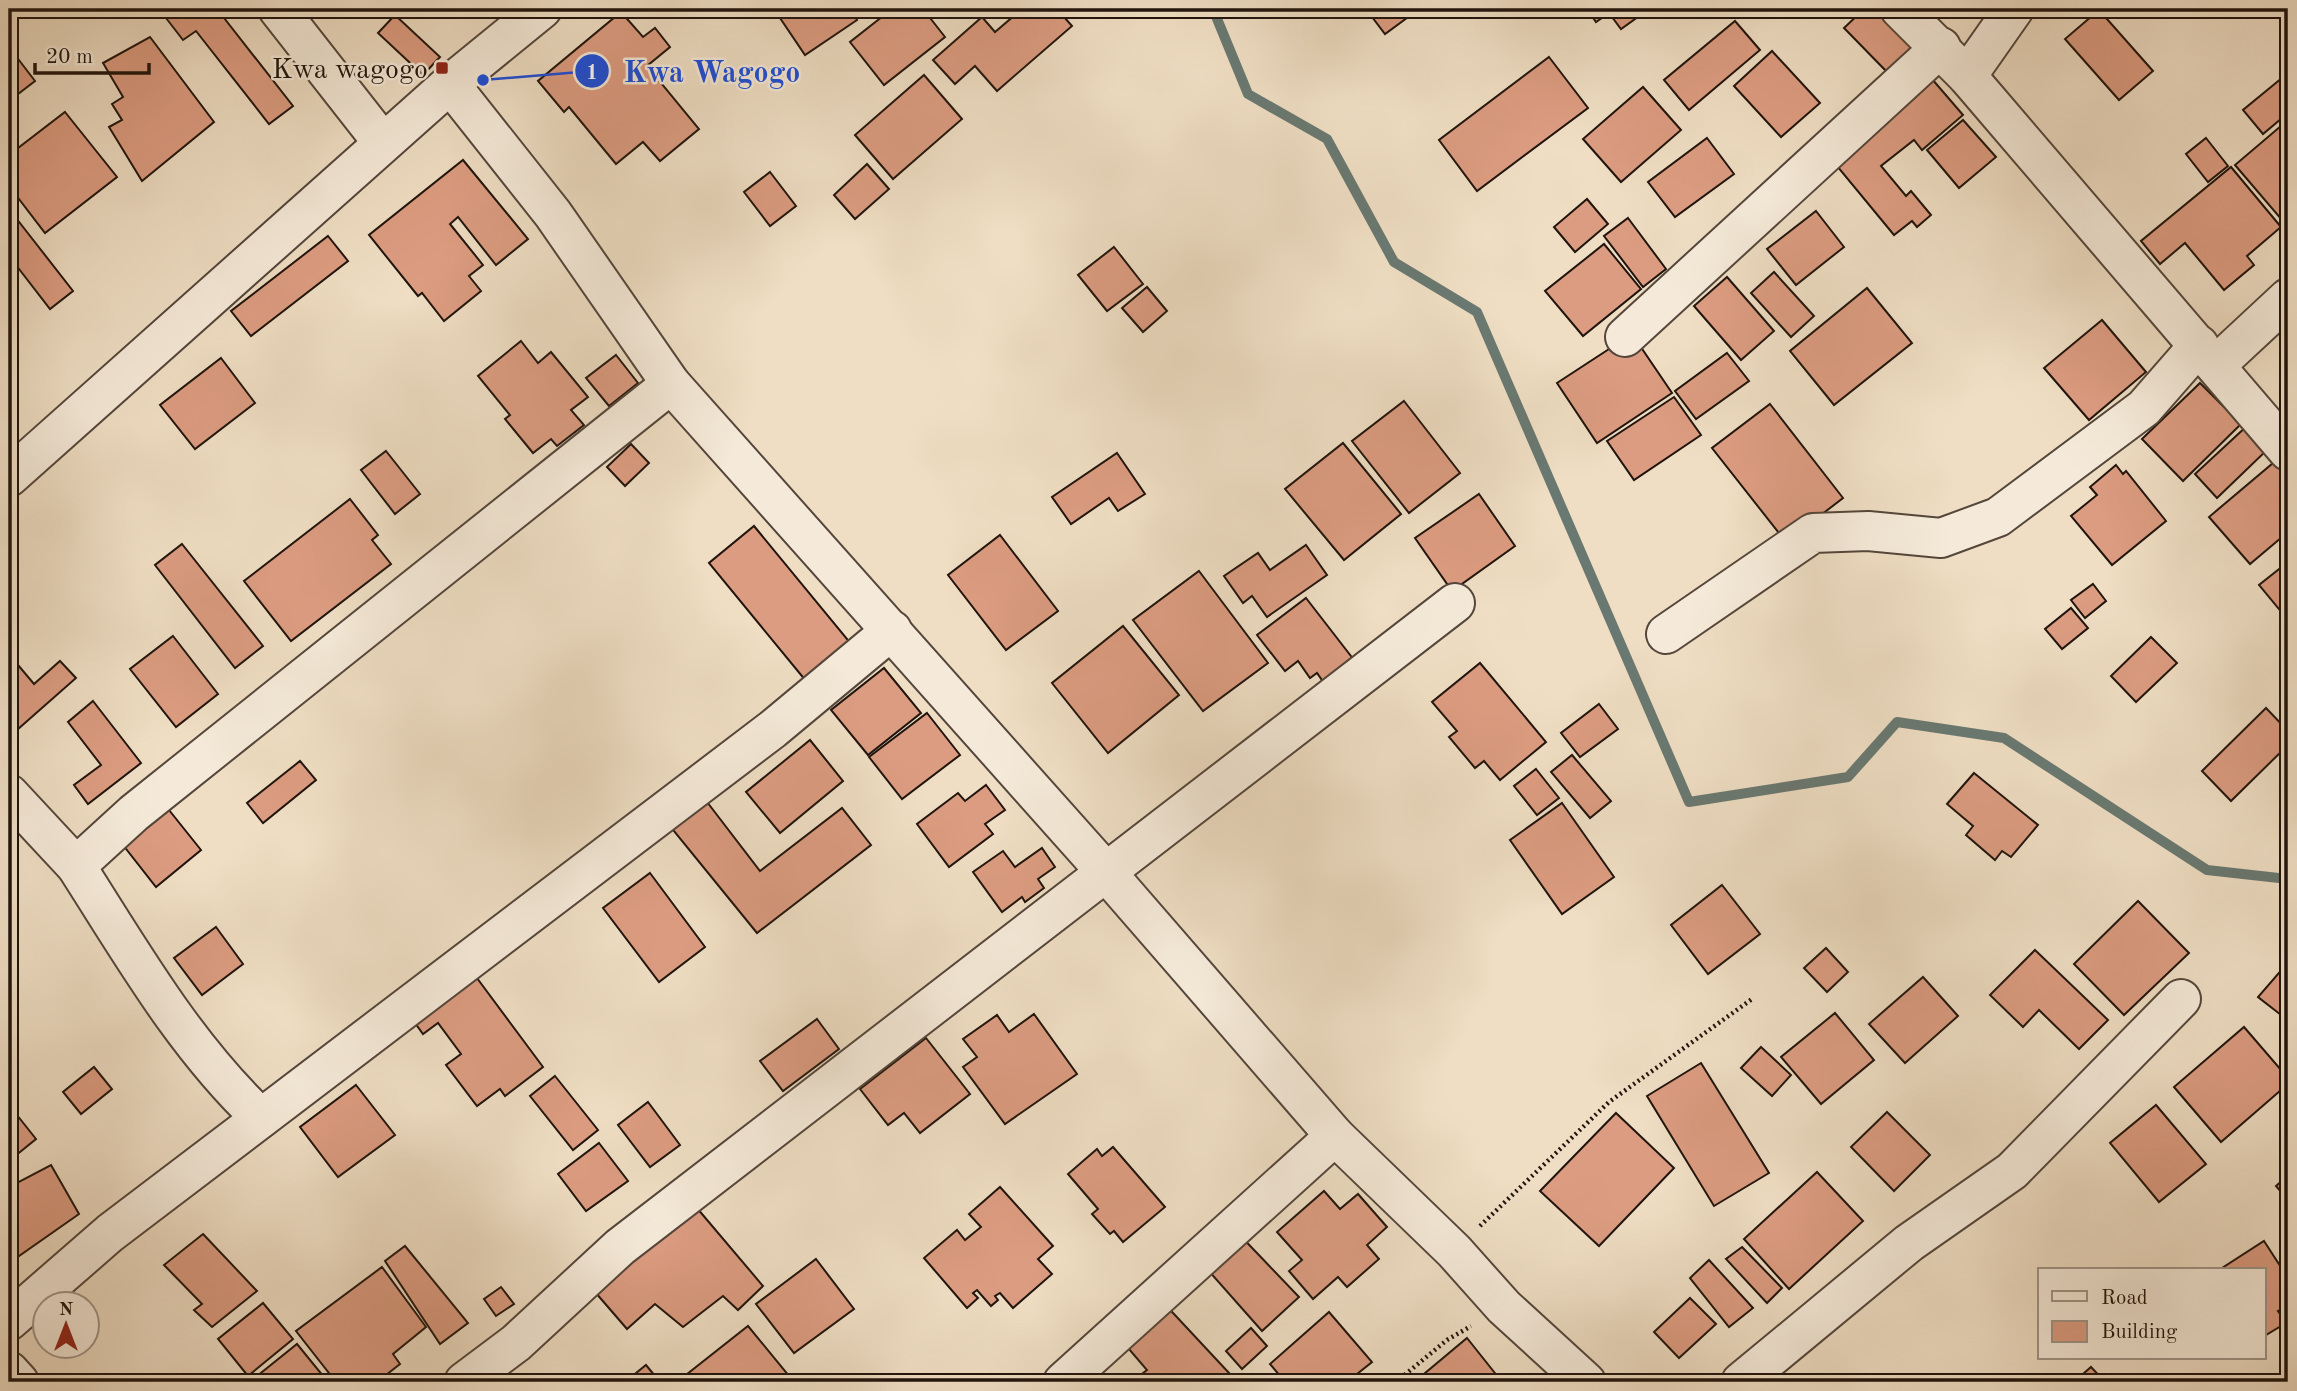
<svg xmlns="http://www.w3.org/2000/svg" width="2297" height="1391" font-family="'Old Standard TT',serif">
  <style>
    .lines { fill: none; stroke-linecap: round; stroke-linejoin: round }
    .stream { stroke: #697972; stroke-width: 10 }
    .building { fill: #dc9c81; stroke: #20140d; stroke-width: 2 }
    .street-casing { stroke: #54463b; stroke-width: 42 }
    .path { stroke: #20140d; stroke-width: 4.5; stroke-dasharray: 2 3.5; stroke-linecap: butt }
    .street { stroke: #f5ead9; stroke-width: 38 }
    .poi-dot { fill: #8f2418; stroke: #f5ead9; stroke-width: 2.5 }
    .labels { text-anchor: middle; stroke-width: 5; stroke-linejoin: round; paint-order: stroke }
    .poi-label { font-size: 28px; fill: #20140d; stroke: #f5ead9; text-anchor: end }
    .leader { fill: none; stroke: #1d4ed8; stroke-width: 2.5 }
    .callout-dot { fill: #1d4ed8; stroke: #f5ead9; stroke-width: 2.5 }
    .mark-label { font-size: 21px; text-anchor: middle; font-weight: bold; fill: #fff }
    .callout-label { font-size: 30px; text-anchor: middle; font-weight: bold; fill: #1d4ed8; stroke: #f5ead9; stroke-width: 5; stroke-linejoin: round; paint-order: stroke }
  </style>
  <rect width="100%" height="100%" fill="#efdec4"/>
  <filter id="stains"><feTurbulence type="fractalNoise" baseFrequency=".00286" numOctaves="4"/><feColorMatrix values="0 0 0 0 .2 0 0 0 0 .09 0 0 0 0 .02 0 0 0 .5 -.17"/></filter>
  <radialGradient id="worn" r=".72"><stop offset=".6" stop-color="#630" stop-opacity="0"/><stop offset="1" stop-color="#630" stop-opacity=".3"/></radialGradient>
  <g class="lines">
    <path class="stream" d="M1213 9 1248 94 1327 139 1394 262 1477 312 1689 802 1848 777 1897 722 2004 738 2207 870 2288 879"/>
  </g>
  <g class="building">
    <path d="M177 9H217L293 106 269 124 196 31 183 40 166 18Z"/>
    <path d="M781 9H797L801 15 810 9H850L857 20 805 55 776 12Z"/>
    <path d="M892 9H923L945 37 884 85 850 42Z"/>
    <path d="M1022 9H1057L1072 26 997 91 975 66 955 84 933 60 982 17 995 32Z"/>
    <path d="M1366 9H1413L1415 12 1385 34Z"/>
    <path d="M1587 9H1649L1621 29 1609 13 1596 22Z"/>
    <path d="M1864 9H1874L1914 50 1889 74 1844 28Z"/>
    <path d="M2099 10 2153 71 2119 100 2065 39Z"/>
    <path d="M621 12 643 37 655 28 670 47 647 66 699 129 660 161 643 142 616 164 569 107 564 112 538 81Z"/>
    <path d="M395 15 440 57 423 75 378 33Z"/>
    <path d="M1735 21 1760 50 1689 110 1664 80Z"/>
    <path d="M150 37 214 122 142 181 109 127 122 120 112 104 123 97 103 63Z"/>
    <path d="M9 47 35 81 9 101Z"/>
    <path d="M1772 51 1820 103 1781 137 1734 86Z"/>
    <path d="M1549 57 1588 108 1477 191 1439 140Z"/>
    <path d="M2288 73V113L2263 134 2243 110Z"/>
    <path d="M924 75 962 119 893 179 855 135Z"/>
    <path d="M1932 79 1963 115 1922 150 1914 140 1881 166 1906 196 1911 191 1931 215 1917 227 1912 221 1894 235 1832 160Z"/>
    <path d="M1643 87 1681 130 1621 182 1583 139Z"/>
    <path d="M65 112 117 177 45 233 9 186V155Z"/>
    <path d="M1963 120 1996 157 1959 188 1927 150Z"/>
    <path d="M2288 120V227L2235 165Z"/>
    <path d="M1707 138 1734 174 1675 217 1648 182Z"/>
    <path d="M2206 138 2228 166 2208 182 2186 154Z"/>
    <path d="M463 160 528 239 496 265 458 217 450 224 483 265 469 276 481 291 444 321 422 293 418 296 369 235Z"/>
    <path d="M867 164 889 189 855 219 834 195Z"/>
    <path d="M2231 167 2281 227 2247 256 2254 265 2224 290 2185 243 2160 264 2141 241Z"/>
    <path d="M770 172 796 206 770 226 744 192Z"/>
    <path d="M1587 199 1608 224 1575 252 1554 227Z"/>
    <path d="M9 209 73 291 50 309 9 256Z"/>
    <path d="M1816 211 1844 247 1796 285 1767 249Z"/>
    <path d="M1628 218 1666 269 1643 287 1604 236Z"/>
    <path d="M328 236 348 261 251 336 231 311Z"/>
    <path d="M1604 244 1641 289 1583 336 1545 291Z"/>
    <path d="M1114 247 1143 284 1107 311 1078 275Z"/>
    <path d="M1774 272 1814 316 1791 337 1751 293Z"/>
    <path d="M1727 277 1774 331 1741 360 1694 306Z"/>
    <path d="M1147 287 1167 311 1143 332 1122 308Z"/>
    <path d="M1867 288 1912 343 1834 405 1790 351Z"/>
    <path d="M2102 320 2146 372 2089 420 2044 368Z"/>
    <path d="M1632 334 1672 393 1597 443 1557 383Z"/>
    <path d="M521 341 538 363 551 352 588 397 571 410 584 425 557 446 551 439 533 453 505 419 510 415 478 376Z"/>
    <path d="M1727 353 1749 381 1696 419 1675 391Z"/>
    <path d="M616 355 638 383 609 406 586 378Z"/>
    <path d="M221 358 255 403 195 449 160 405Z"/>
    <path d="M2200 383 2241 424 2183 481 2142 439Z"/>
    <path d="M1674 397 1701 435 1634 480 1607 441Z"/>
    <path d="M1404 401 1460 473 1409 513 1352 441Z"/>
    <path d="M1770 404 1843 498 1786 542 1712 448Z"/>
    <path d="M2248 425 2269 448 2217 498 2195 474Z"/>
    <path d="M1343 443 1401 514 1344 560 1285 489Z"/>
    <path d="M631 444 649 463 625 486 607 467Z"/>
    <path d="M386 451 420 494 395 514 361 470Z"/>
    <path d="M1117 453 1145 494 1118 511 1109 498 1071 524 1052 497Z"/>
    <path d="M2279 458 2288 469V532L2250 564 2209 517Z"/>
    <path d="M2116 465 2123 474 2126 471 2166 521 2112 565 2071 516 2097 495 2090 487Z"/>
    <path d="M1479 494 1515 546 1452 591 1415 538Z"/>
    <path d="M350 499 378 535 372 540 391 564 291 641 244 581Z"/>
    <path d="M754 526 852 645 806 681 709 563Z"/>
    <path d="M1000 535 1058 611 1006 650 948 575Z"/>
    <path d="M182 544 263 646 235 668 155 565Z"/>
    <path d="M1306 545 1327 575 1267 617 1252 596 1243 603 1224 576 1258 553 1270 570Z"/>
    <path d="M2288 562V620L2259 585Z"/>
    <path d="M1199 571 1268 663 1203 711 1133 620Z"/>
    <path d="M2093 584 2106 601 2085 618 2071 600Z"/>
    <path d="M1306 598 1354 660 1324 683 1317 673 1310 678 1298 661 1285 671 1257 635Z"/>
    <path d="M2071 608 2088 628 2062 649 2045 629Z"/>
    <path d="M1123 626 1179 695 1108 753 1052 683Z"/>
    <path d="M173 636 218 694 176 727 130 669Z"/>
    <path d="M2151 637 2177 663 2136 702 2111 676Z"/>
    <path d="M60 661 76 678 9 737V672L18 665 34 684Z"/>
    <path d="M1480 663 1546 742 1500 780 1484 761 1475 768 1449 737 1457 731 1432 702Z"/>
    <path d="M884 668 921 713 868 755 831 710Z"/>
    <path d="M93 701 141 763 88 804 74 785 101 765 68 722Z"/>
    <path d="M1599 704 1618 729 1580 757 1561 733Z"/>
    <path d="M2266 708 2288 731V745L2231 801 2202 771Z"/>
    <path d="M927 713 960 755 902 799 869 757Z"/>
    <path d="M810 740 843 781 780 833 746 792Z"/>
    <path d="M1572 755 1611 801 1590 818 1551 772Z"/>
    <path d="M300 761 316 780 263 823 247 803Z"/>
    <path d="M1536 769 1559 798 1537 815 1514 786Z"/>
    <path d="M1974 773 2038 825 2011 857 2002 851 1995 860 1966 835 1973 826 1947 804Z"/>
    <path d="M986 785 1005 810 985 824 993 834 949 867 917 824 958 793 965 801Z"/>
    <path d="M704 798 760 871 842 808 871 845 757 933 669 825Z"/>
    <path d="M1562 803 1614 877 1562 914 1510 840Z"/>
    <path d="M169 810 201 850 156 887 123 845Z"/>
    <path d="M1042 848 1055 867 1038 879 1044 888 1025 902 1022 897 1002 912 973 872 1003 851 1015 867Z"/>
    <path d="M650 873 705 947 659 982 603 908Z"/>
    <path d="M1722 885 1760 934 1708 974 1671 925Z"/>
    <path d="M2138 901 2189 953 2124 1015 2074 964Z"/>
    <path d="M216 927 243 964 202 995 174 958Z"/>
    <path d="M1826 948 1848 972 1827 992 1804 968Z"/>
    <path d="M2035 950 2108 1020 2079 1049 2039 1010 2023 1027 1990 995Z"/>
    <path d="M2284 967 2288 970V1007L2281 1015 2258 997Z"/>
    <path d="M471 970 543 1067 505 1096 500 1089 477 1106 446 1065 461 1054 438 1023 423 1034 410 1016Z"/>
    <path d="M1923 977 1958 1016 1905 1063 1869 1024Z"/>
    <path d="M1835 1013 1874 1060 1821 1104 1781 1057Z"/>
    <path d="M1034 1014 1077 1074 1005 1124 963 1067 977 1057 963 1039 997 1015 1009 1032Z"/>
    <path d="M817 1019 839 1049 783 1091 760 1061Z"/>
    <path d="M2244 1027 2288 1078V1084L2221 1142 2174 1087Z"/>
    <path d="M926 1038 970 1094 920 1133 904 1113 888 1125 860 1089Z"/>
    <path d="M1761 1047 1791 1075 1772 1096 1741 1068Z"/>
    <path d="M1701 1063 1769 1173 1714 1206 1647 1096Z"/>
    <path d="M94 1067 112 1089 81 1114 63 1092Z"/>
    <path d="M555 1076 598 1130 573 1150 530 1096Z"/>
    <path d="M356 1085 395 1135 338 1177 300 1127Z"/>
    <path d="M648 1102 680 1145 650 1167 618 1125Z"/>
    <path d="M9 1105 36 1139 9 1161Z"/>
    <path d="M2156 1105 2206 1164 2159 1202 2110 1143Z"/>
    <path d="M1887 1112 1930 1155 1894 1191 1851 1147Z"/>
    <path d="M1616 1113 1674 1168 1599 1246 1540 1191Z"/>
    <path d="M599 1143 628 1181 586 1211 558 1174Z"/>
    <path d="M1113 1147 1165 1207 1123 1242 1114 1231 1110 1234 1092 1214 1098 1209 1068 1174 1097 1149 1102 1156Z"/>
    <path d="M51 1165 79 1214 9 1263V1187Z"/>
    <path d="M1817 1172 1863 1221 1789 1289 1744 1239Z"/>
    <path d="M2288 1175V1200L2276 1186Z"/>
    <path d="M1000 1187 1053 1246 1038 1259 1052 1274 1013 1308 1000 1293 995 1296 998 1300 991 1306 977 1290 973 1293 978 1298 967 1308 924 1258 957 1230 965 1240 981 1227 969 1214Z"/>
    <path d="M1324 1191 1340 1209 1358 1194 1387 1227 1367 1245 1379 1259 1347 1287 1338 1277 1313 1299 1289 1271 1302 1260 1277 1232Z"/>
    <path d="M691 1201 763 1286 738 1310 723 1296 683 1327 655 1304 627 1329 589 1285Z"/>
    <path d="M1234 1229 1299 1297 1262 1331 1200 1261Z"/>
    <path d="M203 1234 257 1291 212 1327 194 1310 202 1304 164 1265Z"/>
    <path d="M2264 1241 2288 1278V1305L2278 1311 2286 1323 2266 1335 2264 1270H2219Z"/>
    <path d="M405 1246 468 1323 440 1344 385 1261Z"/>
    <path d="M1742 1247 1782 1288 1767 1303 1726 1259Z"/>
    <path d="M816 1259 854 1309 794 1353 756 1304Z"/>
    <path d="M1709 1260 1753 1308 1729 1327 1690 1278Z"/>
    <path d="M382 1267 426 1327 393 1354 400 1364 377 1382H336L296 1331Z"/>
    <path d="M501 1287 514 1304 496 1316 484 1299Z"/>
    <path d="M1690 1298 1716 1324 1679 1358 1654 1332Z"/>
    <path d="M1160 1299 1229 1373 1218 1382H1145L1139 1376 1147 1370 1117 1335Z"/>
    <path d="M263 1303 293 1339 248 1376 218 1339Z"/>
    <path d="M1329 1312 1372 1362 1347 1382H1285L1270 1364Z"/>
    <path d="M748 1326 794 1382H677Z"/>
    <path d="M1251 1328 1267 1346 1242 1369 1226 1351Z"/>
    <path d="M1467 1338 1502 1382H1430L1424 1374Z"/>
    <path d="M297 1344 328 1382H253L251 1381Z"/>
    <path d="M646 1365 660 1382H625Z"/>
    <path d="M2091 1367 2105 1382H2074Z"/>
  </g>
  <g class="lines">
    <defs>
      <g id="street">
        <path d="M278 9 383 143"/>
        <path d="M1900 9 1967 76 2288 451"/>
        <path d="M1967 76 2014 9"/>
        <path d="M450 84 553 214 671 384 1105 871 1335 1136 1454 1251 1504 1307 1586 1382"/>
        <path d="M1625 337 1941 47"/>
        <path d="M2216 365 2288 298"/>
        <path d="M9 477 450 84 542 9"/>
        <path d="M1666 634 1813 533 1868 531 1941 538 1998 517 2144 408 2199 345"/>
        <path d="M9 794 76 866 134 813 671 384"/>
        <path d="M76 866C133 955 184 1045 261 1118"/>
        <path d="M9 1321 110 1233 773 729 892 630"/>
        <path d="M9 1371 19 1382"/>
        <path d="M464 1382 516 1343 620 1247 1455 603"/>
        <path d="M1063 1382 1335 1136"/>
        <path d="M1741 1382 1909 1243 2012 1171 2181 999"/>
      </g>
    </defs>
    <use href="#street" class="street-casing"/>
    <g class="path">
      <path d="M1480 1226 1609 1102 1752 999"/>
      <path d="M1396 1382 1447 1340 1471 1326"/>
    </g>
    <use href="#street" class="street"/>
  </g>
  <rect class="poi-dot" x="435" y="61" width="14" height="14" rx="3.5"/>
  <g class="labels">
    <g class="poi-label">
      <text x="428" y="78">Kwa wagogo</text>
    </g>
  </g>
  <path class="leader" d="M483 80L592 71"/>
  <g class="callout-dot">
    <circle cx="483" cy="80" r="7"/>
    <circle cx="592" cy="71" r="18"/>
  </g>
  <g class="mark-label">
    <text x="592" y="79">1</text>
  </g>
  <g class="callout-label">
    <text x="712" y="82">Kwa Wagogo</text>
  </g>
  <rect width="2297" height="1391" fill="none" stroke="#efdec4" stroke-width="35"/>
  <rect x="10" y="10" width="2276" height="1370" fill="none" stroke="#20140d" stroke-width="3.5"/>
  <rect x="18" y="18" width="2262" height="1356" fill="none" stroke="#20140d" stroke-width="2"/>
  <rect x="2038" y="1268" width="228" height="91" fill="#f5ead9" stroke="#a09487" stroke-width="2"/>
  <rect x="2052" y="1291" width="35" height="10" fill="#f5ead9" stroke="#a09487" stroke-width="2"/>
  <text x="2101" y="1304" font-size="21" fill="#20140d">Road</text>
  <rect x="2052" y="1321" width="35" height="21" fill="#dc9c81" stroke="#a09487" stroke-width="2"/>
  <text x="2101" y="1338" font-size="21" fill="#20140d">Building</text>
  <g transform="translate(66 1325)"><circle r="33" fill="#f5ead9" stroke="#a09487" stroke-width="2"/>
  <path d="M0-5L12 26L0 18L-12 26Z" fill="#8f2418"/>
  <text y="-10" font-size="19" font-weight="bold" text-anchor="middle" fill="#20140d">N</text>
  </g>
  <path d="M35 63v10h114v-10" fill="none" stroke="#20140d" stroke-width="3.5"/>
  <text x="46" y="63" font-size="21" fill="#20140d" stroke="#f5ead9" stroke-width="5" paint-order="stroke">20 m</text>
  <rect width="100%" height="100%" filter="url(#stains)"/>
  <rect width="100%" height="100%" fill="url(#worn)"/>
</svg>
